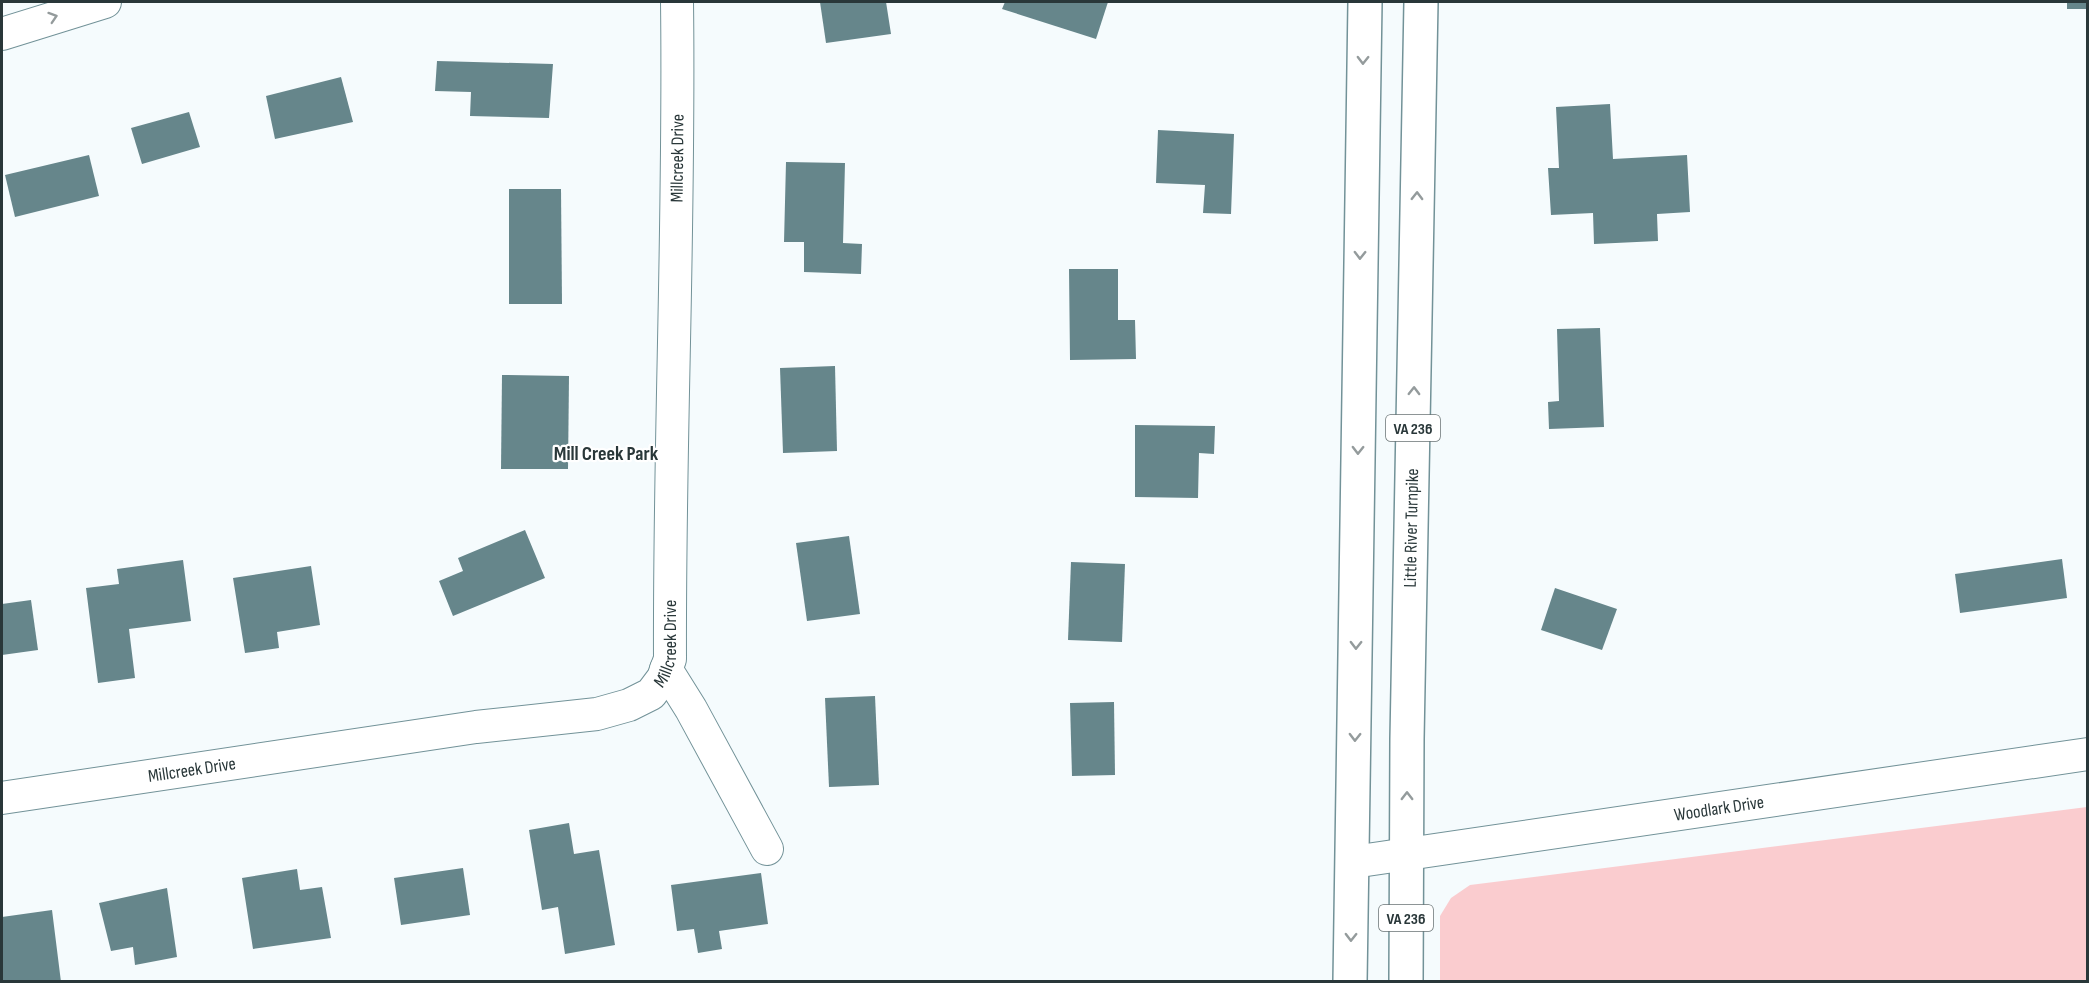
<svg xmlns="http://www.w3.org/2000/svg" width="2089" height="983" font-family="'Sofia Sans Condensed',sans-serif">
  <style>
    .green { fill: #facccf }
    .building { fill: #66868b }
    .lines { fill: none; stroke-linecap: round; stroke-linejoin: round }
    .minor-casing { stroke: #729298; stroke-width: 34 }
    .major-casing { stroke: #729298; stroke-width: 36 }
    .minor { stroke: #fff; stroke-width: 32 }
    .major { stroke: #fff; stroke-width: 33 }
    .oneway { stroke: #949b9c }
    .labels { text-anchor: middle; stroke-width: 4.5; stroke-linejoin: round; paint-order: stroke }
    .shield { fill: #fff; stroke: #697374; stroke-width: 1.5 }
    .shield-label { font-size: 16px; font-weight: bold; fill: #293739 }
    .street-label { font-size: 18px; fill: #293739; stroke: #fff }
    .neighbourhood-label { font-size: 20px; font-weight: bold; fill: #293739; stroke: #fff }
  </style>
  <rect width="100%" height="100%" fill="#f5fbfd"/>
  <path class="green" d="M2087 807V981H1440V916L1451 898 1470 885Z"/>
  <g class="building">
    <path d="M820 2H886L891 34 826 43Z"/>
    <path d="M1005 2H1108L1096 39 1002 9Z"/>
    <rect x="2067" y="2" width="21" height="7"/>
    <path d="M437 61 553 64 549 118 470 116 471 92 435 91Z"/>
    <path d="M341 77 353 122 275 139 266 96Z"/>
    <path d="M1610 104 1613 159 1687 155 1690 212 1657 214 1658 241 1594 244 1593 213 1551 215 1548 168H1559L1556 107Z"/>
    <path d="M189 112 200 147 142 164 131 128Z"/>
    <path d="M1158 130 1234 134 1231 214 1203 213 1205 185 1156 183Z"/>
    <path d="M89 155 99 196 15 217 5 175Z"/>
    <path d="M786 162 845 163 843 243 862 244 861 274 804 272V242H784Z"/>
    <path d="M509 189H561L562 304H509Z"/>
    <path d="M1069 269H1118V320H1135L1136 359 1070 360Z"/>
    <path d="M1600 328 1604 427 1549 429 1548 402 1559 401 1557 329Z"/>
    <path d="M835 366 837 451 783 453 780 368Z"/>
    <path d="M502 375 569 376 568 469H501Z"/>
    <path d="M1135 425 1215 426 1214 454 1199 453 1198 498 1135 497Z"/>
    <path d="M525 530 545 578 453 616 439 581 463 571 458 558Z"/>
    <path d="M849 536 860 614 807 621 796 543Z"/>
    <path d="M2062 559 2067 598 1960 613 1955 574Z"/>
    <path d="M183 560 191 621 129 629 135 678 98 683 86 588 119 584 117 569Z"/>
    <path d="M1071 562 1125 564 1122 642 1068 640Z"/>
    <path d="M311 566 320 625 277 632 279 648 245 653 233 578Z"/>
    <path d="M1555 588 1617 609 1602 650 1541 630Z"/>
    <path d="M31 600 38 650 2 655V604Z"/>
    <path d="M875 696 879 785 829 787 825 698Z"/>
    <path d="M1114 702 1115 775 1072 776 1070 703Z"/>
    <path d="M569 823 574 854 599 850 615 945 565 954 558 907 542 910 529 830Z"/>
    <path d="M463 868 470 915 401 925 394 878Z"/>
    <path d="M297 869 300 890 322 887 331 938 253 949 242 878Z"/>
    <path d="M761 873 768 924 719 931 722 949 698 953 694 929 677 931 671 885Z"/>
    <path d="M167 888 177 957 135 965 133 947 111 951 99 903Z"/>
    <path d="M52 910 61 982H2V917Z"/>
  </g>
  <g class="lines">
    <defs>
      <g id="minor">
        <path d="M2 34 105 2"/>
        <path d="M666 669 691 709 767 849"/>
        <path id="s1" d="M2 798 476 727 597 714 629 705 651 694 663 678 670 659C669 440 680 221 677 2"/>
        <path id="s2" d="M1353 862 2088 754"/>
      </g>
      <g id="major">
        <path d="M1350 982 1365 2"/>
        <path id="s3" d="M1406 982 1407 739 1421 2"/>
      </g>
    </defs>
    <use href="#minor" class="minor-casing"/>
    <use href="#major" class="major-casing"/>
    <use href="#minor" class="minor"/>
    <use href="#major" class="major"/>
  </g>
  <defs><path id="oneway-chevron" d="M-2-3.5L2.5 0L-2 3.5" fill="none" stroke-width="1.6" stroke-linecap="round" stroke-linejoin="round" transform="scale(1.5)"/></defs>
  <g class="oneway">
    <use href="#oneway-chevron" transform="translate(53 17) rotate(-18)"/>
    <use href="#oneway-chevron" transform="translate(1363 60) rotate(91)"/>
    <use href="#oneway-chevron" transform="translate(1417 196) rotate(-89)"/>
    <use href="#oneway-chevron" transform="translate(1360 255) rotate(91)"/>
    <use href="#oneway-chevron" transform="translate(1414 391) rotate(-89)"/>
    <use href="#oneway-chevron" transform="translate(1358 450) rotate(91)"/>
    <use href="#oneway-chevron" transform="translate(1356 645) rotate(91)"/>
    <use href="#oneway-chevron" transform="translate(1355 737) rotate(91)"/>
    <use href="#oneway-chevron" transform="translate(1407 796) rotate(-90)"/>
    <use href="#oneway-chevron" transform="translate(1351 937) rotate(91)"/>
  </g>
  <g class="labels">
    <g class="shield">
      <rect x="1386" y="415" width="54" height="26" rx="4.5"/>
      <rect x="1379" y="905" width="54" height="26" rx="4.5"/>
    </g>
    <g class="shield-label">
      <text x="1413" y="434">VA 236</text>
      <text x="1406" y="924">VA 236</text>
    </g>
    <g class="street-label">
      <text dy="6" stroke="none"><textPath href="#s1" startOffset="1200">Millcreek Drive</textPath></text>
      <text dy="6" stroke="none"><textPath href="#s3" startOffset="454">Little River Turnpike</textPath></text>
      <text dy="6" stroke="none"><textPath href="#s1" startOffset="714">Millcreek Drive</textPath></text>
      <text dy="6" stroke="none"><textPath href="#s1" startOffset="192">Millcreek Drive</textPath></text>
      <text dy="6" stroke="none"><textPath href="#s2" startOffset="370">Woodlark Drive</textPath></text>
    </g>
    <g class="neighbourhood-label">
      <text x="606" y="460">Mill Creek Park</text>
    </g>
  </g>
  <rect width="2089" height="983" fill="none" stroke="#293739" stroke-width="6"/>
</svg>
